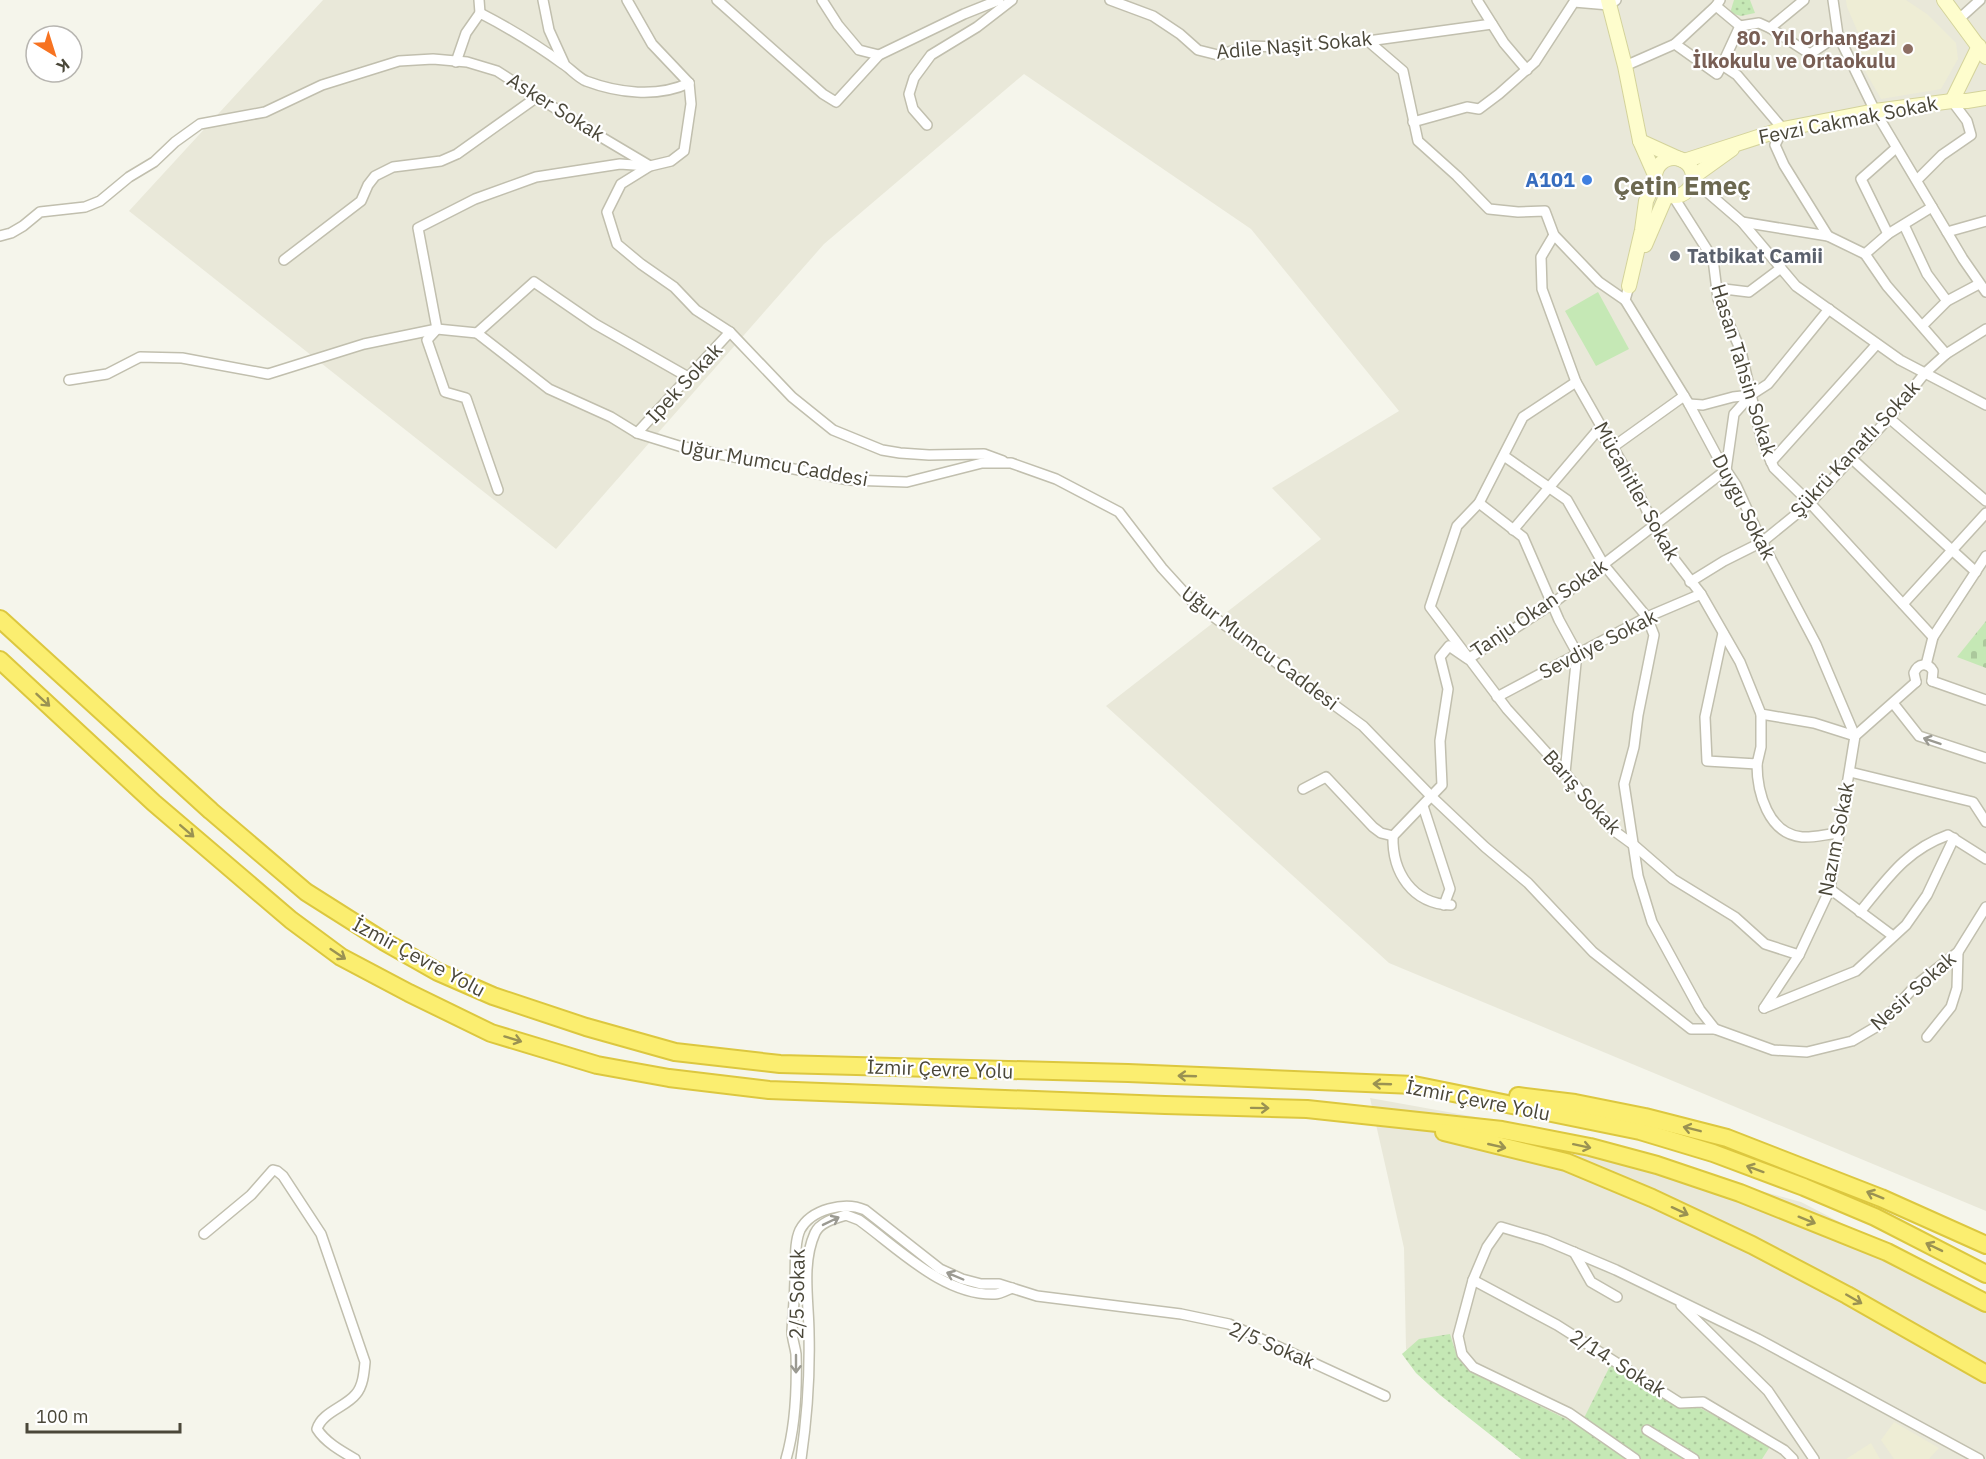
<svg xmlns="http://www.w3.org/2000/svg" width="1986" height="1459" font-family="'IBM Plex Sans',sans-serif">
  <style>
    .residential { fill: #e9e8d9 }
    .education { fill: #eeedd5 }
    .green { fill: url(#green-dots) }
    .cemetery { fill: url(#cemetery-stones) }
    .pitch { fill: #c5e8b5 }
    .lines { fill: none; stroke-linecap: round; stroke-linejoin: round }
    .street-casing { stroke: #c1bfae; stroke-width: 12 }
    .secondary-casing { stroke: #d4d39b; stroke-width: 16 }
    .highway-casing { stroke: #dcc73f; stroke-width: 20 }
    .street { stroke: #fff; stroke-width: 9 }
    .secondary { stroke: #fefdcd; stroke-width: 14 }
    .highway { stroke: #fbee70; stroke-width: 16 }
    .oneway { stroke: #9a9252 }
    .oneway2 { stroke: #9b9a92 }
    .education-dot { fill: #8d6e63; stroke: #fff; stroke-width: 2 }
    .shop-dot { fill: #3f7fe0; stroke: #fff; stroke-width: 2 }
    .worship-dot { fill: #6b7280; stroke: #fff; stroke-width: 2 }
    .labels { text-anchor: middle; stroke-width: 4.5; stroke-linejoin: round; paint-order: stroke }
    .education-label { font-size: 20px; font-weight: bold; fill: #785e54; stroke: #fff; text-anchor: end }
    .street-label { font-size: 20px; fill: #4a4739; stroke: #fff }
    .shop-label { font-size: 20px; font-weight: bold; fill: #366cbe; stroke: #fff; text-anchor: end }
    .worship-label { font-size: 20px; font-weight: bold; fill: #5b616d; stroke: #fff; text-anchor: start }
    .district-label { font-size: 26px; font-weight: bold; fill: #6c6850; stroke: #fff }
  </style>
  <defs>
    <pattern id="green-dots" width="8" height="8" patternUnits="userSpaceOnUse" patternTransform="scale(1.5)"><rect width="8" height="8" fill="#c5e8b5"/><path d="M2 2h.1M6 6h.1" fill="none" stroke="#abc89c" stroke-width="1.8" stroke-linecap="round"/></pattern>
    <pattern id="cemetery-stones" width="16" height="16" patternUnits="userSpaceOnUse" patternTransform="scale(1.5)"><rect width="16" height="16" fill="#c5e8b5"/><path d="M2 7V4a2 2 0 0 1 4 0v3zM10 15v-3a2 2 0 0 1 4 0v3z" fill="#abc89c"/></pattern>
  </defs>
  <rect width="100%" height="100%" fill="#f5f5eb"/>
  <g class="residential">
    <path d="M323 0H1986V1211L1389 963 1106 706 1321 539 1272 488 1399 411 1251 229 1024 74 824 244 556 549 129 211Z"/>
    <path d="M1370 1098 1520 1125 1801 1202 1986 1298V1459H1524L1406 1349 1404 1248Z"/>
  </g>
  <g class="education">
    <path d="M1846 0H1906L1927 14 1956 43 1958 59 1941 89 1881 99 1856 55 1863 44 1847 7Z"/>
    <path d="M1894 1422 1939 1448 1929 1459H1894L1881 1440Z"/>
    <path d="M1871 1443 1880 1459H1846Z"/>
  </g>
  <g class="green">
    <path d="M1734 0H1750L1755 13 1741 16 1730 13Z"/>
    <path d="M1450 1334 1457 1356 1472 1372 1580 1426 1612 1362 1771 1445 1762 1459H1521L1440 1395 1416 1373 1402 1354 1419 1339Z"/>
  </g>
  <path class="cemetery" d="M1986 621V668L1957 657Z"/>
  <path class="pitch" d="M1598 292 1629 349 1596 366 1565 311Z"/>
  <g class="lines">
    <defs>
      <g id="street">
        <path d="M479 0 480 13"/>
        <path d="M543 0 549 30 564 63"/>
        <path d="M627 0 652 44 689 83"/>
        <path d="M717 0 823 94 836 102 879 55 964 14 999 0"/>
        <path d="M822 0 838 25 859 50 879 55"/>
        <path d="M1110 0 1153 16 1180 34 1198 50 1218 55 1249 46 1276 47 1368 41 1492 24"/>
        <path d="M1477 0 1504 43 1527 70"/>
        <path d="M1833 0 1838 35 1875 111 1963 259 1986 292"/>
        <path d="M1716 6 1740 26"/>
        <path d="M1959 19 1980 0"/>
        <path d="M1770 28 1804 0"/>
        <path d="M1368 41 1403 71 1418 141 1457 176 1489 209 1518 212 1545 211 1554 235 1599 282 1625 300"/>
        <path d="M1675 44 1717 74 1722 65"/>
        <path d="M456 62 466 33 480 13C509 28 537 45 563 64 571 69 577 77 586 81 618 93 657 98 689 83"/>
        <path d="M1625 66 1675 44 1716 6 1720 0"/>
        <path d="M689 83 691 104 684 151 671 161 650 166 621 184 607 212 617 244 641 264 674 287 696 310 730 332 792 397 833 430 882 450 900 453 929 455 984 454 1003 461"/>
        <path d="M1413 122 1467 107 1479 109 1499 94 1535 62 1574 2 1609 5 1616 0"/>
        <path d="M927 125 913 109 909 94 914 78 931 55 977 27 1012 0"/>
        <path d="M1917 180 1942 155 1971 135 1967 121 1952 101"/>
        <path d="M1692 183 1706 191 1742 222 1796 286 1900 360 1986 405"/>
        <path d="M1673 196 1713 259 1718 299 1741 351 1762 442 1774 468 1810 503 1933 637"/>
        <path d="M1742 222 1828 236 1865 254 1888 234 1932 207"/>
        <path d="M1904 225 1927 274 1947 301"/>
        <path d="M1947 232 1986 221"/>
        <path d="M1888 234 1861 179 1896 148"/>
        <path d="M1554 235 1541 257 1542 289 1576 382 1635 486 1664 546 1701 594 1740 662 1761 714 1814 723 1855 736"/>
        <path d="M0 236 11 233 23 226 40 212 85 207 100 201 129 177 154 162 175 142 200 124 265 112 322 85 399 61 433 59 467 62 497 71 586 128 650 166"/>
        <path d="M1828 236 1784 165 1775 145 1783 129 1737 75 1722 65 1740 26 1759 23 1770 28 1810 54 1838 35"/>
        <path d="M1865 254 1887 286 1946 354"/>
        <path d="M284 260 361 201 368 185 375 176 393 167 441 161 457 154 537 97"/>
        <path d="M1629 286 1625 300 1689 404 1718 458 1736 485 1762 542 1816 644 1855 736"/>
        <path d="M1716 288 1749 292 1781 268"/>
        <path d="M1922 326 1947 301 1979 284"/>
        <path d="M477 333 549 389 611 417 637 433 679 446 849 480 907 482 982 463H1011L1056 479 1119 512 1162 568 1192 601 1363 726 1431 796 1485 847 1528 883 1593 952 1691 1029H1715L1773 1050 1807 1052 1852 1041 1881 1024 1916 985 1958 952 1986 907"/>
        <path d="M69 380 107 374 140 357 182 358 268 374 364 344 437 329 477 333 534 282 595 324 688 377"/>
        <path d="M1576 382 1523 417 1479 503 1457 526 1430 607 1507 709 1565 773 1613 830 1635 846 1673 879 1735 917 1765 944 1799 955"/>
        <path d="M1689 404 1703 405 1733 397 1751 395 1768 384 1829 309"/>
        <path d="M1889 418 1986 501"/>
        <path d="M637 433 730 332"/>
        <path d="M1504 456 1567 500 1604 565 1647 617 1654 635 1638 715 1634 747 1624 784 1628 810 1638 876 1652 922 1700 1010 1715 1029"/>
        <path d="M1851 458 1976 572"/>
        <path d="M1771 462 1877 344"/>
        <path d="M498 490 466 398 445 392 427 340 437 329 418 228 475 199 536 177 620 164 648 166"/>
        <path d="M1479 503 1523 537 1559 620 1577 653 1565 773"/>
        <path d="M1513 530 1597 431 1613 447 1684 396"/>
        <path d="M1690 582 1724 561 1762 542 1810 503 1889 418 1925 373 1946 354 1986 329"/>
        <path d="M1903 604 1986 513"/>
        <path d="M1723 633 1705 717 1707 761 1757 764 1761 747V714"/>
        <path d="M1926 665 1933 637 1986 556"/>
        <path d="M1932 681 1986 700"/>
        <path d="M1916 682 1914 673C1918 663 1928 662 1933 671L1932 681"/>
        <path d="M1497 697 1647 617 1701 594"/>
        <path d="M1893 703 1919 736 1986 758"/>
        <path d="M1757 764C1757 792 1768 834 1802 837 1813 838 1827 834 1839 833"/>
        <path d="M1850 772 1973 802 1986 822"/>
        <path d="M1303 789 1326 777 1373 827 1381 833 1393 836 1442 785 1440 741 1448 689 1440 657 1449 646 1468 659 1552 604 1726 470 1734 414 1751 395"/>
        <path d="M1423 806 1450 889 1444 905"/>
        <path d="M1393 836C1392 872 1412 904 1451 905"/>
        <path d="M1830 889 1893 936"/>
        <path d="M1860 912C1887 879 1906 850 1948 835L1986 859"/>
        <path d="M1764 1008 1799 955 1830 889 1855 736 1916 682"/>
        <path d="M1764 1008 1856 971 1906 925 1927 895 1954 838"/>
        <path d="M1927 1037 1951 1007 1957 988 1958 952"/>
        <path d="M204 1234 251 1195 273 1170 277 1171 283 1176 321 1234 365 1362C364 1373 363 1386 356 1394 346 1407 322 1412 317 1429 325 1442 341 1451 355 1459"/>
        <path d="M1574 1252 1591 1282 1617 1297"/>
        <path d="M1473 1280 1557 1325 1680 1403 1703 1402 1784 1450 1793 1459"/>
        <path d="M1681 1305 1768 1391 1814 1459"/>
        <path d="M1647 1430 1694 1459"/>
        <path d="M786 1459C795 1428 797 1386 796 1354 795 1346 792 1339 792 1331 793 1313 795 1294 795 1276 796 1261 794 1243 800 1230 811 1209 845 1201 865 1210L940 1269 962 1279 981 1284H999L1037 1296 1181 1314 1229 1324 1385 1396"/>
        <path d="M801 1459C807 1418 810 1376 809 1334 809 1302 801 1264 815 1233 820 1222 836 1218 846 1215L859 1220C898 1248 944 1296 995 1294 1000 1294 1007 1290 1012 1288"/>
        <path d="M1635 1459 1569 1413 1473 1367 1462 1354 1458 1336 1473 1280 1487 1247 1501 1227 1545 1240 1616 1270 1758 1339 1979 1459"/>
      </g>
      <g id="secondary">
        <path d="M1608 0 1625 66 1640 141 1655 175"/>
        <path d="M1944 0 1986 57"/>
        <path d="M1979 46 1952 101H1967L1986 98"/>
        <path d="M1640 141 1684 161 1783 129 1875 111 1952 101"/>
        <circle cx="1674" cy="177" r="19"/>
        <path d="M1693 177 1732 149"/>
        <path d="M1645 245 1667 194"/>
        <path d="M1629 286 1642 230 1646 201 1655 181"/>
      </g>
      <g id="highway">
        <path d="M0 619 211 811 306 892 385 942 438 972 493 996 586 1027 675 1052 780 1064 1128 1073 1414 1085 1640 1131 1713 1153 1804 1187 1875 1217 1986 1274"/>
        <path d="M0 660 154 803 291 920 341 957 409 993 491 1033 597 1065 669 1078 769 1090 1165 1105 1307 1109 1502 1130 1590 1147 1657 1165 1740 1193 1887 1252 1986 1303"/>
        <path d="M1518 1096 1575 1103 1645 1117 1727 1138 1881 1198 1986 1245"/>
        <path d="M1444 1132 1566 1162 1652 1198 1752 1245 1847 1295 1986 1374"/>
      </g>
    </defs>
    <use href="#street" class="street-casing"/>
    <use href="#secondary" class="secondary-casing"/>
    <use href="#highway" class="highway-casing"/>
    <use href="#street" class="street"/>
    <use href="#secondary" class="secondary"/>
    <use href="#highway" class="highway"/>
  </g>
  <defs><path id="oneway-shaft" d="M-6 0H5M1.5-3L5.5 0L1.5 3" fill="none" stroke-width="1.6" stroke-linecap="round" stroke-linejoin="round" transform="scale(1.5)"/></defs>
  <g class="oneway">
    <use href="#oneway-shaft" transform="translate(43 700) rotate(43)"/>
    <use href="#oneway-shaft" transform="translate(187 831) rotate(41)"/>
    <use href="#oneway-shaft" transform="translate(338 954) rotate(34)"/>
    <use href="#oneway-shaft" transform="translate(513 1039) rotate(17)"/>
    <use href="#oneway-shaft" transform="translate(1187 1076) rotate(-178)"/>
    <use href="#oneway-shaft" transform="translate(1382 1084) rotate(-178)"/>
    <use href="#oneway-shaft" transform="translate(1260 1108) rotate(1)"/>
    <use href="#oneway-shaft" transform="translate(1692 1129) rotate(-166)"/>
    <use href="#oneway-shaft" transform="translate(1497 1146) rotate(13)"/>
    <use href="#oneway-shaft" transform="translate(1582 1146) rotate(12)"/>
    <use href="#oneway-shaft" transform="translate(1755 1169) rotate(-160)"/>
    <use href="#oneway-shaft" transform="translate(1875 1195) rotate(-158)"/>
    <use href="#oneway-shaft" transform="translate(1680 1211) rotate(25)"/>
    <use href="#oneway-shaft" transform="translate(1807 1220) rotate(22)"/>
    <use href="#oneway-shaft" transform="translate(1934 1247) rotate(-154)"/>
    <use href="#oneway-shaft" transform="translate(1854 1299) rotate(30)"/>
  </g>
  <g class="oneway2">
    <use href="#oneway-shaft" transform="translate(1932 741) rotate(-161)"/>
    <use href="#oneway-shaft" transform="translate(831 1221) rotate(-26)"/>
    <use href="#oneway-shaft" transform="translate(955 1276) rotate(-157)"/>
    <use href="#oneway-shaft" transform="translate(796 1364) rotate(90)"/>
  </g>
  <circle class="education-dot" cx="1908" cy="49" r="6"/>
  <circle class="shop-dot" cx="1587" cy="180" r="6"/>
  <circle class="worship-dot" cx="1675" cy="256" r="6"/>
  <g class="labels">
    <g class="education-label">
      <text x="1896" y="45">80. Yıl Orhangazi<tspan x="1896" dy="23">İlkokulu ve Ortaokulu</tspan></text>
    </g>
    <g class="street-label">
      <text transform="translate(1294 45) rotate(-5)" y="7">Adile Naşit Sokak</text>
      <text transform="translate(556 107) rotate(32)" y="7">Asker Sokak</text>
      <text transform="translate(1848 120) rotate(-11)" y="7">Fevzi Cakmak Sokak</text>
      <text transform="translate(1744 370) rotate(73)" y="7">Hasan Tahsin Sokak</text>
      <text transform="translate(684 383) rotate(-47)" y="7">Ipek Sokak</text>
      <text transform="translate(1855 449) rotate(-47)" y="7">Şükrü Kanatlı Sokak</text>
      <text transform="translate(774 463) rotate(10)" y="7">Uğur Mumcu Caddesi</text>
      <text transform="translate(1637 491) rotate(61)" y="7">Mücahitler Sokak</text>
      <text transform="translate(1744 507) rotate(63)" y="7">Duygu Sokak</text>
      <text transform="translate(1539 608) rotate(-34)" y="7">Tanju Okan Sokak</text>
      <text transform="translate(1598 644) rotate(-27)" y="7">Sevdiye Sokak</text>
      <text transform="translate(1260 648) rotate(37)" y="7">Uğur Mumcu Caddesi</text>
      <text transform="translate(1582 792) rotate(48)" y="7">Barış Sokak</text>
      <text transform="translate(1836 839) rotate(-79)" y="7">Nazım Sokak</text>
      <text transform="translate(419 957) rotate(28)" y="7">İzmir Çevre Yolu</text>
      <text transform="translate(1913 991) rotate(-42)" y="7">Nesir Sokak</text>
      <text transform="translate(940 1069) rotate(2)" y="7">İzmir Çevre Yolu</text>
      <text transform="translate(1478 1100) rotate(11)" y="7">İzmir Çevre Yolu</text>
      <text transform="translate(797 1294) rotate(-89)" y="7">2/5 Sokak</text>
      <text transform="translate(1272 1345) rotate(23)" y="7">2/5 Sokak</text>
      <text transform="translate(1618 1363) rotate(32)" y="7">2/14. Sokak</text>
    </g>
    <g class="shop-label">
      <text x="1575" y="187">A101</text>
    </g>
    <g class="worship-label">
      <text x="1687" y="263">Tatbikat Camii</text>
    </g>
    <g class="district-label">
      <text x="1682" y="195">Çetin Emeç</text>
    </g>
  </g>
  <g transform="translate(54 54) rotate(142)"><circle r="28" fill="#ffffff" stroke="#b7b5b0" stroke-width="1.5"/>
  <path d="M0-4.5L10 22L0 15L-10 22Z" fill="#f77321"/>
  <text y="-9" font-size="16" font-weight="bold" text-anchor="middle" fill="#4a4739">K</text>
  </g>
  <path d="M27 1423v9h153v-9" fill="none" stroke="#4a4739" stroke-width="3"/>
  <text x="36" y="1423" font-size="18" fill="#4a4739" stroke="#ffffff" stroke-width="4.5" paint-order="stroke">100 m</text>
</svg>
